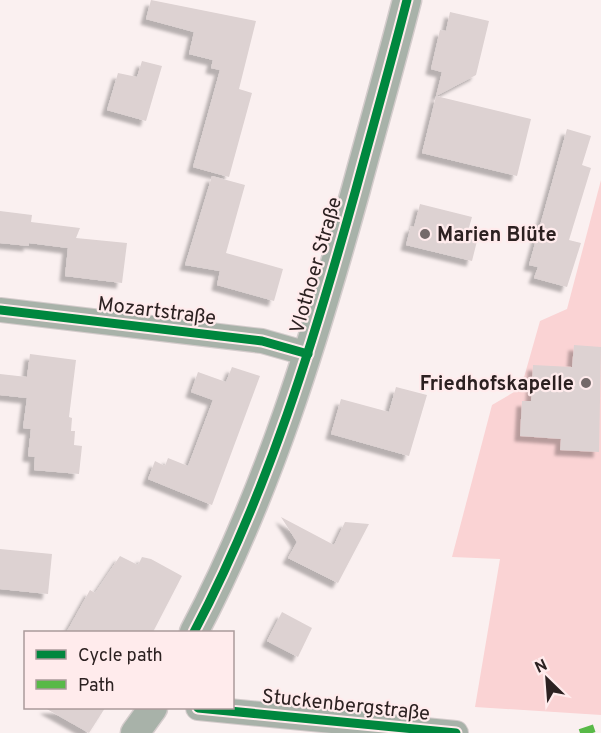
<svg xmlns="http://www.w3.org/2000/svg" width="601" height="733" font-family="Overpass,sans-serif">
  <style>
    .green { fill: #fad3d4 }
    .building { fill: #ddd2d2; filter: url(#shadow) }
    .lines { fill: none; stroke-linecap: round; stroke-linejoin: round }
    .minor-casing { stroke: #d4cccc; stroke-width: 26 }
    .tertiary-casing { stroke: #d4cccc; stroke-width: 31 }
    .minor { stroke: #a8b2a9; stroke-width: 24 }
    .tertiary { stroke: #a8b2a9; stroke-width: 28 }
    .quiet { stroke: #58b947; stroke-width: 8; stroke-dasharray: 15 8; stroke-linecap: butt }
    .cycleway-casing { stroke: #ffebec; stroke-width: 13 }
    .cycleway { stroke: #00873e; stroke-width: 9 }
    .poi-dot { fill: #746969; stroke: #ffebec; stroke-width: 2 }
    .labels { text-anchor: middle; stroke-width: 4.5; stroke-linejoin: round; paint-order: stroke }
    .poi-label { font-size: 20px; font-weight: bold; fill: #2c2121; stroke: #ffebec; text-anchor: start }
    .street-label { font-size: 20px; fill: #2c2121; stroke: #ffebec }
  </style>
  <defs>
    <filter id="shadow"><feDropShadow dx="-5.5" dy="5.5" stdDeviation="1.5" flood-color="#0004"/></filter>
  </defs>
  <rect width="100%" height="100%" fill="#faf0f0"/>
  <path class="green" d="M601 180V715L475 707 500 559 452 557 492 405 521 388 540 321 567 309Z"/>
  <g class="building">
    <path d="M151 0 256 21 239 89 252 93 229 177 193 167 220 70 211 68 213 60 189 54 194 32 146 19Z"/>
    <path d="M450 12 489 21 476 75 436 96 531 119 517 176 422 153 442 72 431 69 440 30 446 31Z"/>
    <path d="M142 61 162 66 146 121 107 110 118 73 137 77Z"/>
    <path d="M567 129 591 136 582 165 591 168 569 240 581 243 567 287 534 278 538 267 529 265Z"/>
    <path d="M212 176 245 185 226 253 283 269 274 301 217 285 220 271 185 265Z"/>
    <path d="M420 204 472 217 466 238 477 241 472 261 406 245 411 226 414 227Z"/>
    <path d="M0 211 32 215 31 222 80 228 76 238 127 243 122 283 65 276 68 248 29 243V246L0 243Z"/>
    <path d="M574 345 601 347 599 452 560 450 561 439 520 436 522 401H531L533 365 572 367Z"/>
    <path d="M30 354 76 360 69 417 72 418 71 431H75L74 445 82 446 79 474 34 470 35 457 28 456 31 429 23 428 27 398 0 395V374L27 377Z"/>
    <path d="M232 367 260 376 212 505 148 479 155 461 165 466 168 458 188 466 213 400 191 392 198 372 226 382Z"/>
    <path d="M396 387 427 395 409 456 331 434 341 399 389 412Z"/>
    <path d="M281 517 334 545 345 522 369 524 338 583 288 558 297 542Z"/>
    <path d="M0 549 52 554 48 594 0 589Z"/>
    <path d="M120 556 138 565 142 557 151 559 182 576 153 632 66 633 90 590 95 593Z"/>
    <path d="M282 612 312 628 298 657 267 641Z"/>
    <path d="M45 708H105L89 733Z"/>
  </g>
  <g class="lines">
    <defs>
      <g id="minor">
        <path d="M0 310 262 341 308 354"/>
        <path d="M198 708 456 733"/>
      </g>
      <g id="tertiary">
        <path d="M194 632C268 492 314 341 356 189 373 126 391 63 407 0"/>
        <path d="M135 733 153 708"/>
      </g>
    </defs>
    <use href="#minor" class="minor-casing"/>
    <use href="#tertiary" class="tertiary-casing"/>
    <use href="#minor" class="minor"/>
    <use href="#tertiary" class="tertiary"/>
    <path class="quiet" d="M580 733 601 726"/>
    <defs>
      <g id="cycleway">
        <path d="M0 310 262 341 308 354"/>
        <path d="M194 632C268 492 314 341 356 189 373 126 391 63 407 0"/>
        <path d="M198 708 456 733"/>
      </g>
    </defs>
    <use href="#cycleway" class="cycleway-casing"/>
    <use href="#cycleway" class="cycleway"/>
  </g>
  <g class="poi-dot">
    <circle cx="425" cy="234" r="6"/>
    <circle cx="586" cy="383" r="6"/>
  </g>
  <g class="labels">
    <g class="poi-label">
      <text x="437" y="241">Marien Blüte</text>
      <text x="574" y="390" text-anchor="end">Friedhofskapelle</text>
    </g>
    <g class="street-label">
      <text transform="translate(315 265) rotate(-74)" y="7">Vlothoer Straße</text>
      <text transform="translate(157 310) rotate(7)" y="7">Mozartstraße</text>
      <text transform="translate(346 704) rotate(6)" y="7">Stuckenbergstraße</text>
    </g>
  </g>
  <rect x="24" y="631" width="210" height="78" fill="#ffebec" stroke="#ab9a9b" stroke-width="1.5"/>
  <rect x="36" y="650" width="30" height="9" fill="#00873e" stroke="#ab9a9b" stroke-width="1.5"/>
  <text x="78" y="661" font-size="18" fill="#2c2121">Cycle path</text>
  <rect x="36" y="680" width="30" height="9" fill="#58b947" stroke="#ab9a9b" stroke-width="1.5"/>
  <text x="78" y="691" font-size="18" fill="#2c2121">Path</text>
  <g transform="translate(547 679) rotate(335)" stroke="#ffebec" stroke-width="4.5" paint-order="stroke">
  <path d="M0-4.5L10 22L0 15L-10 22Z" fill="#2c2121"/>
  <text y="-9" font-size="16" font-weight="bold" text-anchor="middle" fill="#2c2121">N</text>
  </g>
</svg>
